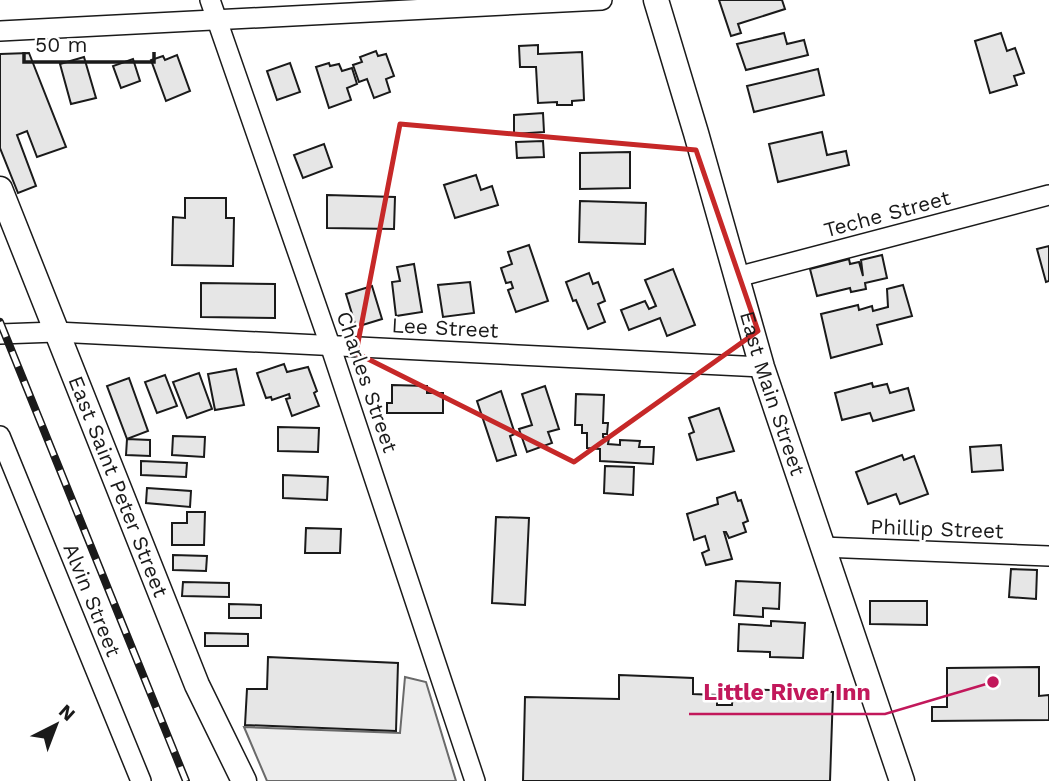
<svg xmlns="http://www.w3.org/2000/svg" width="1049" height="781" font-family="'Work Sans',sans-serif">
  <style>
    .built { fill: #ededed; stroke: #6a6a6a; stroke-width: 2 }
    .building { fill: #e6e6e6; stroke: #1a1a1a; stroke-width: 2 }
    .lines { fill: none; stroke-linecap: round; stroke-linejoin: round }
    .minor-casing { stroke: #1a1a1a; stroke-width: 22 }
    .major-casing { stroke: #1a1a1a; stroke-width: 27 }
    .minor { stroke: #fff; stroke-width: 19 }
    .major { stroke: #fff; stroke-width: 24 }
    .rail-casing { stroke: #1a1a1a; stroke-width: 8 }
    .rail { stroke: #fff; stroke-width: 5; stroke-dasharray: 16; stroke-linecap: butt }
    .marked { fill: none; stroke: #c62828; stroke-width: 5; stroke-linejoin: round }
    .labels { text-anchor: middle; stroke-width: 5; stroke-linejoin: round; paint-order: stroke }
    .street-label { font-size: 21px; fill: #1a1a1a; stroke: #fff }
    .leader { fill: none; stroke: #c2185b; stroke-width: 2.5 }
    .callout-dot { fill: #c2185b; stroke: #fff; stroke-width: 2.5 }
    .callout-label { font-size: 23px; text-anchor: middle; font-weight: bold; fill: #c2185b; stroke: #fff; stroke-width: 5; stroke-linejoin: round; paint-order: stroke }
  </style>
  <rect width="100%" height="100%" fill="#fff"/>
  <path class="built" d="M405 677 426 682 456 781H267L244 727 400 733Z"/>
  <g class="building">
    <path d="M719 0H782L785 9 738 24 741 33 731 36Z"/>
    <path d="M784 33 787 44 804 40 808 55 746 70 737 44Z"/>
    <path d="M1001 33 1007 51 1015 48 1024 73 1014 76 1017 85 990 93 975 41Z"/>
    <path d="M538 45V54L582 52 584 100 572 101V105H557V102L538 103 536 67H520L519 46Z"/>
    <path d="M376 51 378 56 386 54 394 76 386 79 390 92 374 98 367 79 359 82 353 65 362 62 360 57Z"/>
    <path d="M29 53 66 147 37 157 27 131 17 135 36 186 18 193 0 148V54Z"/>
    <path d="M177 55 190 91 166 101 151 60 163 56 165 60Z"/>
    <path d="M84 57 96 98 71 104 60 64Z"/>
    <path d="M133 59 140 81 121 88 113 66Z"/>
    <path d="M290 63 300 92 277 100 267 71Z"/>
    <path d="M329 63 330 66 339 64 342 71 352 68 357 84 347 88 351 100 329 108 316 67Z"/>
    <path d="M818 69 824 95 754 112 747 86Z"/>
    <path d="M543 113 544 132 514 134V115Z"/>
    <path d="M822 132 827 155 846 151 849 165 778 182 769 144Z"/>
    <path d="M543 141 544 157 517 158 516 142Z"/>
    <path d="M324 144 332 167 303 178 294 155Z"/>
    <path d="M630 152V188L580 189V153Z"/>
    <path d="M476 175 481 190 492 186 498 205 455 218 444 185Z"/>
    <path d="M327 195 395 197 394 229 327 228Z"/>
    <path d="M185 198H226V218H234L233 266 172 265 173 217 185 218Z"/>
    <path d="M580 201 646 203 645 244 579 242Z"/>
    <path d="M529 245 548 301 516 312 508 290 513 288 511 282 506 283 501 268 512 264 508 252Z"/>
    <path d="M1049 246V281L1046 282 1037 249Z"/>
    <path d="M882 255 887 278 865 283 866 289 851 292 850 288 817 296 810 269 849 259 850 264 859 262 863 276 861 260Z"/>
    <path d="M414 264 422 312 396 316 392 282 400 281 397 267Z"/>
    <path d="M673 269 695 325 667 336 660 318 629 330 621 310 645 301 649 309 656 306 645 280Z"/>
    <path d="M589 273 593 284 598 282 605 301 598 304 605 322 588 329 576 300 573 301 566 282Z"/>
    <path d="M470 282 474 313 443 317 438 285Z"/>
    <path d="M201 283 275 284V318L201 317Z"/>
    <path d="M903 285 912 316 877 325 882 344 831 358 821 314 858 305 859 310 872 306 873 311 888 307 887 289Z"/>
    <path d="M372 286 382 319 356 327 346 294Z"/>
    <path d="M284 364 287 372 308 367 317 391 314 393 319 406 292 416 286 399 290 398 289 394 272 400 271 397 266 398 257 373Z"/>
    <path d="M236 369 244 405 215 410 208 374Z"/>
    <path d="M199 373 212 409 187 418 173 382Z"/>
    <path d="M165 375 177 406 157 413 145 382Z"/>
    <path d="M129 378 148 431 127 439 107 386Z"/>
    <path d="M872 383 873 387 887 384 890 393 908 388 914 410 873 421 870 413 842 420 835 393Z"/>
    <path d="M392 385 427 386V393H443V413H387V403H392Z"/>
    <path d="M545 386 559 429 548 432 552 443 527 452 519 429 532 425 522 394Z"/>
    <path d="M501 391 515 434 510 436 516 455 497 461 477 401Z"/>
    <path d="M576 394 604 395 603 423H608L607 434H603V437L609 438 608 444 620 445V440L640 441 639 447H654L653 464 600 461V449L587 448V433H582V425H575Z"/>
    <path d="M719 408 734 451 697 460 689 434 694 432 689 418Z"/>
    <path d="M278 427 319 428 318 452 278 451Z"/>
    <path d="M173 436 205 437 204 457 172 455Z"/>
    <path d="M127 439 150 440V456L126 455Z"/>
    <path d="M1001 445 1003 470 972 472 970 447Z"/>
    <path d="M902 455 904 460 914 456 928 494 900 504 896 494 868 504 856 472Z"/>
    <path d="M141 461 187 463 186 477 141 475Z"/>
    <path d="M605 466 634 467 633 495 604 493Z"/>
    <path d="M283 475 328 477 327 500 283 498Z"/>
    <path d="M147 488 191 491 190 507 146 503Z"/>
    <path d="M735 492 738 501 741 500 748 521 743 523 746 532 729 538 726 532H724L732 559 706 565 702 553 709 550 705 536 694 540 687 514 718 504 717 498Z"/>
    <path d="M187 512H205L204 545H172V523H187Z"/>
    <path d="M496 517 529 518 525 605 492 603Z"/>
    <path d="M306 528 341 529 340 553H305Z"/>
    <path d="M173 555 207 556 206 571 173 570Z"/>
    <path d="M1011 569 1037 570 1036 599 1009 597Z"/>
    <path d="M736 581 780 583 779 609 763 608V617L734 615Z"/>
    <path d="M183 582 229 583V597L182 596Z"/>
    <path d="M870 601H927V625L870 624Z"/>
    <path d="M229 604 261 605V618H229Z"/>
    <path d="M771 621 805 623 803 658 770 657V652L738 651 739 624 771 626Z"/>
    <path d="M205 633 248 634V646H205Z"/>
    <path d="M268 657 398 663 396 731 245 725 247 689H267Z"/>
    <path d="M1039 667V696L1049 695V720L932 721V707H947V668Z"/>
    <path d="M619 675 693 678V694L717 695V705H732L733 689 833 692 830 781H523L525 697 619 699Z"/>
  </g>
  <g class="lines">
    <defs>
      <g id="minor">
        <path d="M210 0 330 345 475 781"/>
        <path d="M0 31 602 0"/>
        <path d="M737 277 1049 195"/>
        <path d="M0 334 56 332 762 367"/>
        <path d="M0 436 141 781"/>
        <path d="M822 547 1049 556"/>
      </g>
      <g id="major">
        <path id="s1" d="M656 0 696 133 762 367 902 781"/>
        <path id="s2" d="M0 189 197 685 244 781"/>
      </g>
    </defs>
    <use href="#minor" class="minor-casing"/>
    <use href="#major" class="major-casing"/>
    <use href="#minor" class="minor"/>
    <use href="#major" class="major"/>
    <defs>
      <path id="rail" d="M0 322 186 781"/>
    </defs>
    <use href="#rail" class="rail-casing"/>
    <use href="#rail" class="rail"/>
  </g>
  <path class="marked" d="M400 124 696 150 758 331 574 462 356 353Z"/>
  <g class="labels">
    <g class="street-label">
      <text transform="translate(887 214) rotate(-15)" y="7">Teche Street</text>
      <text transform="translate(445 328) rotate(3)" y="7">Lee Street</text>
      <text transform="translate(367 382) rotate(71)" y="7">Charles Street</text>
      <text dy="7" stroke="none"><textPath href="#s1" startOffset="410">East Main Street</textPath></text>
      <text dy="7" stroke="none"><textPath href="#s2" startOffset="320">East Saint Peter Street</textPath></text>
      <text transform="translate(937 529) rotate(2)" y="7">Phillip Street</text>
      <text transform="translate(92 600) rotate(68)" y="7">Alvin Street</text>
    </g>
  </g>
  <path class="leader" d="M993 682L885 714H689"/>
  <circle class="callout-dot" cx="993" cy="682" r="7"/>
  <g class="callout-label">
    <text x="787" y="700">Little River Inn</text>
  </g>
  <g transform="translate(56 725) rotate(42)" stroke="#ffffff" stroke-width="5" paint-order="stroke">
  <path d="M0-5L12 26L0 18L-12 26Z" fill="#1a1a1a"/>
  <text y="-10" font-size="19" font-weight="bold" text-anchor="middle" fill="#1a1a1a">N</text>
  </g>
  <path d="M24 52v10h130v-10" fill="none" stroke="#1a1a1a" stroke-width="3.5"/>
  <text x="35" y="52" font-size="21" fill="#1a1a1a" stroke="#ffffff" stroke-width="5" paint-order="stroke">50 m</text>
</svg>
